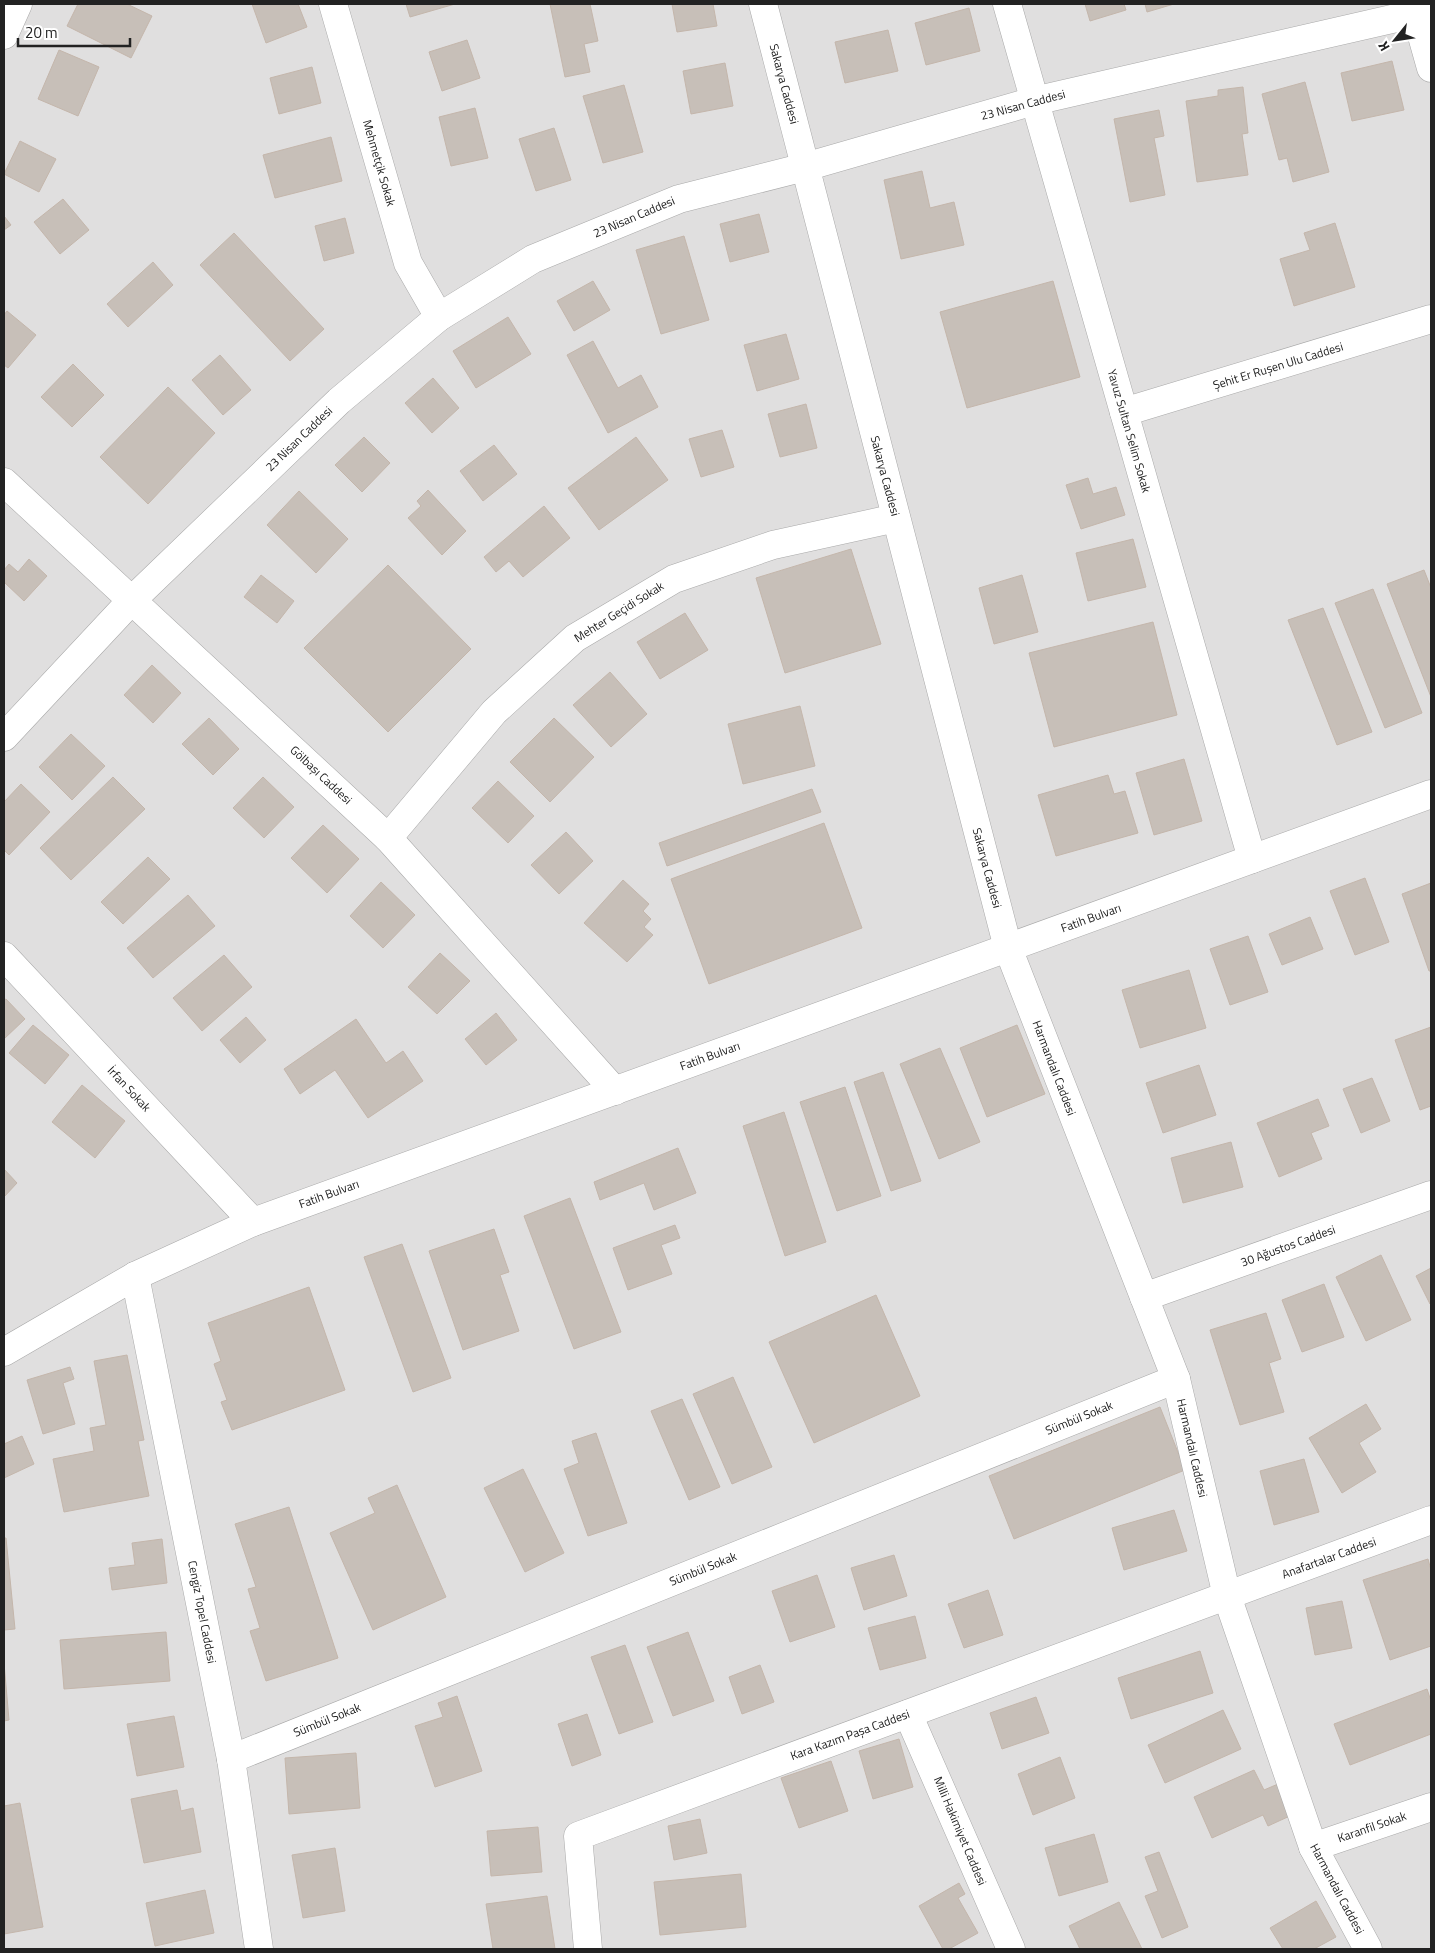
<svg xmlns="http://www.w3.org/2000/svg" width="1435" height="1953" font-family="'Titillium Web',sans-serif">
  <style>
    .residential { fill: #e0dfdf }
    .building { fill: #c7bfb8; stroke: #c4b6ab }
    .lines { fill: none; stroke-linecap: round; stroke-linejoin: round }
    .minor-casing { stroke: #a9a9a9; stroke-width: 29 }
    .minor { stroke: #fff; stroke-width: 28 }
    .labels { text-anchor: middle; stroke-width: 4.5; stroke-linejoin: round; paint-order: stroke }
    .street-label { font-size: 12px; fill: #222; stroke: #fff }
  </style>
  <rect width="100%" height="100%" fill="#f2efe9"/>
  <rect class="residential" x="4" y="4" width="1427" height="1945"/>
  <g class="building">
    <path d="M78 4H127L152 16 131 58 67 26Z"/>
    <path d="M252 4H298L307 27 266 43Z"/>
    <path d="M406 4H455L410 17Z"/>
    <path d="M550 4H590L598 41 584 44 590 72 565 77Z"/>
    <path d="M672 4H713L717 26 677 32Z"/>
    <path d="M1085 4H1124L1126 10 1090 21Z"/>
    <path d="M1145 4H1174L1147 12Z"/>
    <path d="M969 8 980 51 926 65 915 23Z"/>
    <path d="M888 30 898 71 845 83 835 42Z"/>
    <path d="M467 40 480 78 442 91 429 52Z"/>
    <path d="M59 50 99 67 78 116 38 99Z"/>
    <path d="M1392 61 1404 110 1352 121 1341 73Z"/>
    <path d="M725 63 733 106 691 114 683 71Z"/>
    <path d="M312 67 321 103 279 114 270 78Z"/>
    <path d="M1305 82 1329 172 1293 182 1287 158 1279 160 1262 94Z"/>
    <path d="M624 85 643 152 603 163 583 96Z"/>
    <path d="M1243 87 1248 133 1242 134 1248 175 1197 182 1186 101 1218 96V90Z"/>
    <path d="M475 108 488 158 451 166 439 117Z"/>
    <path d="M1159 110 1164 136 1154 138 1165 195 1130 202 1114 119Z"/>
    <path d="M554 128 571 180 536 191 519 139Z"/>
    <path d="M331 137 342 181 275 198 263 155Z"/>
    <path d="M20 141 56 159 39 192 4 174Z"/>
    <path d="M922 171 930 208 954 202 964 245 901 259 884 180Z"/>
    <path d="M63 199 89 230 60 254 34 222Z"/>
    <path d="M759 214 769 252 730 262 720 224Z"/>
    <path d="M4 216 11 225 4 230Z"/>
    <path d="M345 218 354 253 324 261 315 226Z"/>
    <path d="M1335 223 1355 287 1294 306 1280 259 1310 250 1304 233Z"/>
    <path d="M234 233 324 329 290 361 200 265Z"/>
    <path d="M684 236 709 320 661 334 636 250Z"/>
    <path d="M153 262 173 285 128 327 107 304Z"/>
    <path d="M593 281 610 310 574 331 557 301Z"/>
    <path d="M1053 281 1080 377 967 408 940 312Z"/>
    <path d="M7 311 36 335 8 368 4 365V315Z"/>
    <path d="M508 317 531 354 476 388 453 351Z"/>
    <path d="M786 334 799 379 757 391 744 345Z"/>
    <path d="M593 341 618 388 641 375 658 407 608 433 567 355Z"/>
    <path d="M220 355 251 390 223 415 192 380Z"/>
    <path d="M73 364 104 395 72 427 41 397Z"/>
    <path d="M433 378 459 408 432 433 405 403Z"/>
    <path d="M168 387 215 433 148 504 100 457Z"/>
    <path d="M806 404 817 448 780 457 768 414Z"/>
    <path d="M722 430 734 467 701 477 689 439Z"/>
    <path d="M364 437 390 463 362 492 335 465Z"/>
    <path d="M636 437 668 480 599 530 568 488Z"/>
    <path d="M494 445 517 474 483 501 460 471Z"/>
    <path d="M1088 478 1093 494 1116 487 1125 515 1081 529 1066 485Z"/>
    <path d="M428 490 466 531 442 555 408 518 421 506 417 501Z"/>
    <path d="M299 491 348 539 316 573 267 525Z"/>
    <path d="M544 506 570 538 523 577 509 561 496 572 484 557Z"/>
    <path d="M1133 539 1146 587 1088 601 1076 553Z"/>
    <path d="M851 549 881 644 785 673 756 578Z"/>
    <path d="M29 559 47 576 24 601 4 582V570L9 564 18 572Z"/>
    <path d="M388 565 471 649 388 732 304 648Z"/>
    <path d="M1424 570 1431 588V697L1387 584Z"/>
    <path d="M261 575 294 601 277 623 244 597Z"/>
    <path d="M1022 575 1038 632 994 644 979 588Z"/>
    <path d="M1373 589 1422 713 1385 728 1335 603Z"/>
    <path d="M1323 608 1372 732 1337 745 1288 620Z"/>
    <path d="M685 613 708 650 660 679 637 642Z"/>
    <path d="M1153 622 1177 715 1054 747 1029 653Z"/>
    <path d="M152 665 181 693 153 723 124 695Z"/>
    <path d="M610 672 647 714 611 747 573 705Z"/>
    <path d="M800 706 815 766 743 784 728 724Z"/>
    <path d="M209 718 239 749 213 775 182 744Z"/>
    <path d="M554 718 594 757 550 802 510 762Z"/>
    <path d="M71 734 105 766 72 800 39 767Z"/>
    <path d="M1184 759 1202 821 1154 835 1136 773Z"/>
    <path d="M1108 775 1114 794 1125 791 1138 833 1056 856 1038 795Z"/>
    <path d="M113 777 145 809 71 880 40 848Z"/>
    <path d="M263 777 294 807 264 838 233 808Z"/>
    <path d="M498 781 534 816 508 843 472 808Z"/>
    <path d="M21 784 50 812 9 855 4 850V802Z"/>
    <path d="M812 789 821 812 667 866 659 843Z"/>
    <path d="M824 823 862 928 709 984 671 879Z"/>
    <path d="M323 825 359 859 327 893 291 858Z"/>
    <path d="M566 832 593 861 559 894 531 865Z"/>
    <path d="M148 857 170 879 123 924 101 902Z"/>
    <path d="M1365 878 1389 942 1355 955 1330 891Z"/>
    <path d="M623 880 649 904 643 911 651 919 644 927 653 935 627 962 584 923Z"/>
    <path d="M381 882 415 915 383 948 350 916Z"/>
    <path d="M1431 883V971H1429L1402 894Z"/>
    <path d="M188 895 215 926 153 978 127 948Z"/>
    <path d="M1310 917 1323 949 1282 965 1269 934Z"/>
    <path d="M1248 936 1268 992 1230 1005 1210 949Z"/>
    <path d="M440 953 470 981 437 1014 408 987Z"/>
    <path d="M224 955 252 987 202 1031 173 998Z"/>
    <path d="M1189 970 1206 1028 1140 1048 1122 990Z"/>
    <path d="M6 999 25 1019 4 1039V1000Z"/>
    <path d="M496 1013 517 1040 486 1065 465 1039Z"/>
    <path d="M246 1017 266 1040 240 1063 220 1040Z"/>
    <path d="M356 1019 386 1063 403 1051 423 1081 368 1118 335 1070 300 1094 284 1069Z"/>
    <path d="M33 1025 69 1055 45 1084 9 1053Z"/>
    <path d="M1017 1025 1045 1094 987 1117 960 1048Z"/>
    <path d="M1431 1027V1106L1420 1110 1395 1040Z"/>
    <path d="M940 1048 980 1142 939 1159 900 1064Z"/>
    <path d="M1199 1065 1216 1115 1163 1133 1146 1083Z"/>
    <path d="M883 1072 921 1181 891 1191 854 1082Z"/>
    <path d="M1372 1078 1390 1121 1361 1133 1343 1089Z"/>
    <path d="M82 1085 125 1121 95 1158 52 1122Z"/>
    <path d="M845 1087 881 1196 837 1211 800 1102Z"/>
    <path d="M1318 1099 1329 1126 1311 1133 1322 1159 1279 1177 1257 1123Z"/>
    <path d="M784 1112 826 1242 785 1256 743 1126Z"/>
    <path d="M1231 1142 1243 1187 1183 1203 1171 1158Z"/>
    <path d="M678 1148 696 1193 654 1210 644 1183 600 1200 594 1182Z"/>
    <path d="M4 1169 17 1183 4 1197Z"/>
    <path d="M570 1198 621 1332 574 1349 524 1216Z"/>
    <path d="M675 1225 680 1238 661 1245 672 1274 628 1290 613 1248Z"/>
    <path d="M494 1229 509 1272 500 1275 519 1331 463 1350 429 1251Z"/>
    <path d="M402 1244 451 1378 413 1392 364 1257Z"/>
    <path d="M1381 1255 1411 1320 1366 1341 1336 1277Z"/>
    <path d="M1431 1268V1303L1430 1304 1416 1276Z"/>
    <path d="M1324 1284 1344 1337 1302 1352 1282 1300Z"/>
    <path d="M309 1287 345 1390 232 1430 221 1402 227 1400 214 1364 221 1361 208 1323Z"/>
    <path d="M876 1295 920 1396 814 1443 769 1342Z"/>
    <path d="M1266 1313 1281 1359 1269 1363 1284 1412 1240 1425 1210 1330Z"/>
    <path d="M127 1355 144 1440 138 1441 149 1496 64 1512 53 1459 94 1451 90 1428 106 1425 94 1361Z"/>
    <path d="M70 1367 74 1379 63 1383 75 1424 43 1434 27 1380Z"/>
    <path d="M733 1377 772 1467 732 1484 693 1394Z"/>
    <path d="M682 1399 720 1487 689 1500 651 1411Z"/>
    <path d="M1366 1404 1381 1429 1359 1443 1376 1472 1342 1493 1309 1438Z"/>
    <path d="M1160 1407 1185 1470 1014 1539 989 1476Z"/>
    <path d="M596 1433 627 1523 588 1536 564 1469 579 1463 572 1441Z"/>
    <path d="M22 1436 34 1464 4 1478V1444Z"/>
    <path d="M1304 1459 1319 1512 1274 1525 1260 1471Z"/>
    <path d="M523 1469 564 1553 525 1572 484 1488Z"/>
    <path d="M397 1485 446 1597 373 1630 330 1533 375 1513 368 1498Z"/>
    <path d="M289 1507 338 1658 266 1681 250 1631 260 1628 248 1589 256 1587 235 1524Z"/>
    <path d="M1174 1510 1187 1551 1124 1570 1112 1528Z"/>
    <path d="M4 1538H6L15 1629 4 1630Z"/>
    <path d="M162 1539 167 1583 112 1590 109 1568 135 1565 132 1543Z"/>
    <path d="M894 1555 907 1596 864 1610 851 1568Z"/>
    <path d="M1428 1559 1431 1570V1646L1390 1660 1363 1580Z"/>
    <path d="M817 1575 835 1627 790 1642 772 1591Z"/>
    <path d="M988 1590 1003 1635 964 1648 948 1604Z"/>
    <path d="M1342 1601 1352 1648 1315 1655 1306 1608Z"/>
    <path d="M915 1616 926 1658 880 1670 868 1628Z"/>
    <path d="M166 1632 170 1681 64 1689 60 1640Z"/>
    <path d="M688 1632 714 1701 673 1716 647 1647Z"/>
    <path d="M625 1645 653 1722 619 1734 591 1657Z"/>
    <path d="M1200 1651 1213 1693 1131 1719 1118 1678Z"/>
    <path d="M4 1663 9 1720 4 1721Z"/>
    <path d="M760 1665 774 1702 742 1714 729 1677Z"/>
    <path d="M1427 1689 1431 1701V1734L1350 1765 1334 1724Z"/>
    <path d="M457 1696 482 1771 435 1787 415 1726 443 1717 438 1703Z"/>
    <path d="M1036 1697 1049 1733 1002 1749 990 1713Z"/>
    <path d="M1223 1710 1241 1749 1165 1783 1148 1745Z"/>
    <path d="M587 1714 601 1755 572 1766 558 1724Z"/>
    <path d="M174 1716 184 1767 137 1776 127 1724Z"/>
    <path d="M899 1739 913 1787 873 1799 859 1751Z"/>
    <path d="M356 1753 360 1808 289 1814 285 1758Z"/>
    <path d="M1060 1757 1075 1798 1033 1815 1018 1774Z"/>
    <path d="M831 1761 848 1811 799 1828 781 1778Z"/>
    <path d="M1254 1770 1264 1790 1278 1784 1292 1815 1268 1826 1263 1815 1212 1838 1194 1797Z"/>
    <path d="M177 1790 181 1811 193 1808 201 1852 144 1863 131 1799Z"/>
    <path d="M20 1803 43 1927 4 1934V1806Z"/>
    <path d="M700 1819 707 1853 674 1860 668 1826Z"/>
    <path d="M538 1827 542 1872 491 1876 487 1831Z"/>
    <path d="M1094 1834 1108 1882 1059 1896 1045 1848Z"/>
    <path d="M335 1848 345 1911 303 1918 292 1855Z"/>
    <path d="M1159 1852 1188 1927 1162 1938 1145 1896 1158 1891 1145 1857Z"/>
    <path d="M741 1874 746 1927 660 1935 654 1882Z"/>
    <path d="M959 1883 965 1894 958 1898 978 1933 949 1949H943L919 1906Z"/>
    <path d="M205 1890 214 1933 155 1946 146 1903Z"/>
    <path d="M547 1896 555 1949H493L486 1904Z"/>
    <path d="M1316 1901 1336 1937 1314 1949H1283L1270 1928Z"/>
    <path d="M1119 1902 1142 1949H1080L1069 1926Z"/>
  </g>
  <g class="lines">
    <defs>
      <g id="minor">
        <path d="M333 4 408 263 439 317"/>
        <path d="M763 4 1008 948 1176 1379 1227 1596 1313 1847 1368 1949"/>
        <path d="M1007 4 1252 859"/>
        <path d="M1413 4 1431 68"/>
        <path d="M4 35 18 4"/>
        <path d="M1124 412 1431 319"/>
        <path d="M4 482 388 838 615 1091"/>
        <path d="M4 737 131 601 339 401 439 317 533 259 679 199 805 167 1034 101 1431 10"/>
        <path d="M388 838 494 712 575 638 674 579 773 545 896 518"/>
        <path d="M4 956 253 1222"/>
        <path d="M135 1276 231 1759 259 1949"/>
        <path d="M1144 1297 1431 1195"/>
        <path d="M4 1352 135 1276 253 1222 1431 794"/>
        <path d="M908 1714 1011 1949"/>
        <path d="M231 1759 1176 1379"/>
        <path d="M1313 1847 1431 1807"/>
        <path d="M588 1949 578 1836 1431 1520"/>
      </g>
    </defs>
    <use href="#minor" class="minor-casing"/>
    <use href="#minor" class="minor"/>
  </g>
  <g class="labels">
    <g class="street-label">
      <text transform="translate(784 84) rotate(75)" y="4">Sakarya Caddesi</text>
      <text transform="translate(1023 105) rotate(-15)" y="4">23 Nisan Caddesi</text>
      <text transform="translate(379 163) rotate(74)" y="4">Mehmetçik Sokak</text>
      <text transform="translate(634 217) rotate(-23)" y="4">23 Nisan Caddesi</text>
      <text transform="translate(1278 366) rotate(-17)" y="4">Şehit Er Ruşen Ulu Caddesi</text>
      <text transform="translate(1129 431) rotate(74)" y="4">Yavuz Sultan Selim Sokak</text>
      <text transform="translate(299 439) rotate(-44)" y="4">23 Nisan Caddesi</text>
      <text transform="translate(885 476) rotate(75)" y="4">Sakarya Caddesi</text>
      <text transform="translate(619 612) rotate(-32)" y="4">Mehter Geçidi Sokak</text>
      <text transform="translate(321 775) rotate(43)" y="4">Gölbaşı Caddesi</text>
      <text transform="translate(987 868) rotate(75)" y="4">Sakarya Caddesi</text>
      <text transform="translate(1091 918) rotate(-20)" y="4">Fatih Bulvarı</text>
      <text transform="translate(710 1056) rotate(-20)" y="4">Fatih Bulvarı</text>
      <text transform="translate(1054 1068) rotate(69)" y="4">Harmandalı Caddesi</text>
      <text transform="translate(129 1089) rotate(47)" y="4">İrfan Sokak</text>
      <text transform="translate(329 1194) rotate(-20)" y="4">Fatih Bulvarı</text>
      <text transform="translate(1288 1246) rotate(-20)" y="4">30 Ağustos Caddesi</text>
      <text transform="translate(1079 1418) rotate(-22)" y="4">Sümbül Sokak</text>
      <text transform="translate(1192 1448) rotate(77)" y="4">Harmandalı Caddesi</text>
      <text transform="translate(1329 1558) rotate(-20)" y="4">Anafartalar Caddesi</text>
      <text transform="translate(703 1569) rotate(-22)" y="4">Sümbül Sokak</text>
      <text transform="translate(202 1612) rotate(79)" y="4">Cengiz Topel Caddesi</text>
      <text transform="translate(327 1720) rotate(-22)" y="4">Sümbül Sokak</text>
      <text transform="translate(850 1735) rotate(-20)" y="4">Kara Kazım Paşa Caddesi</text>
      <text transform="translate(1372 1827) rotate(-19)" y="4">Karanfil Sokak</text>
      <text transform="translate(960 1831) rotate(67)" y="4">Milli Hakimiyet Caddesi</text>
      <text transform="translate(1337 1889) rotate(62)" y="4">Harmandalı Caddesi</text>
    </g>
  </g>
  <rect width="1435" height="1953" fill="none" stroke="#222222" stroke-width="10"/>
  <g transform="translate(1395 40) rotate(240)" stroke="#ffffff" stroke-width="4" paint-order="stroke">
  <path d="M0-4L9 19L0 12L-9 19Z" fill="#222222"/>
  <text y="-8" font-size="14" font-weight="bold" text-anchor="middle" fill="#222222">K</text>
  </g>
  <path d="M18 38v8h112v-8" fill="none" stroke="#222222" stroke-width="2.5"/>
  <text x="25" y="38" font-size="15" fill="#222222" stroke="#ffffff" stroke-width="4" paint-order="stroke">20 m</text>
</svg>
